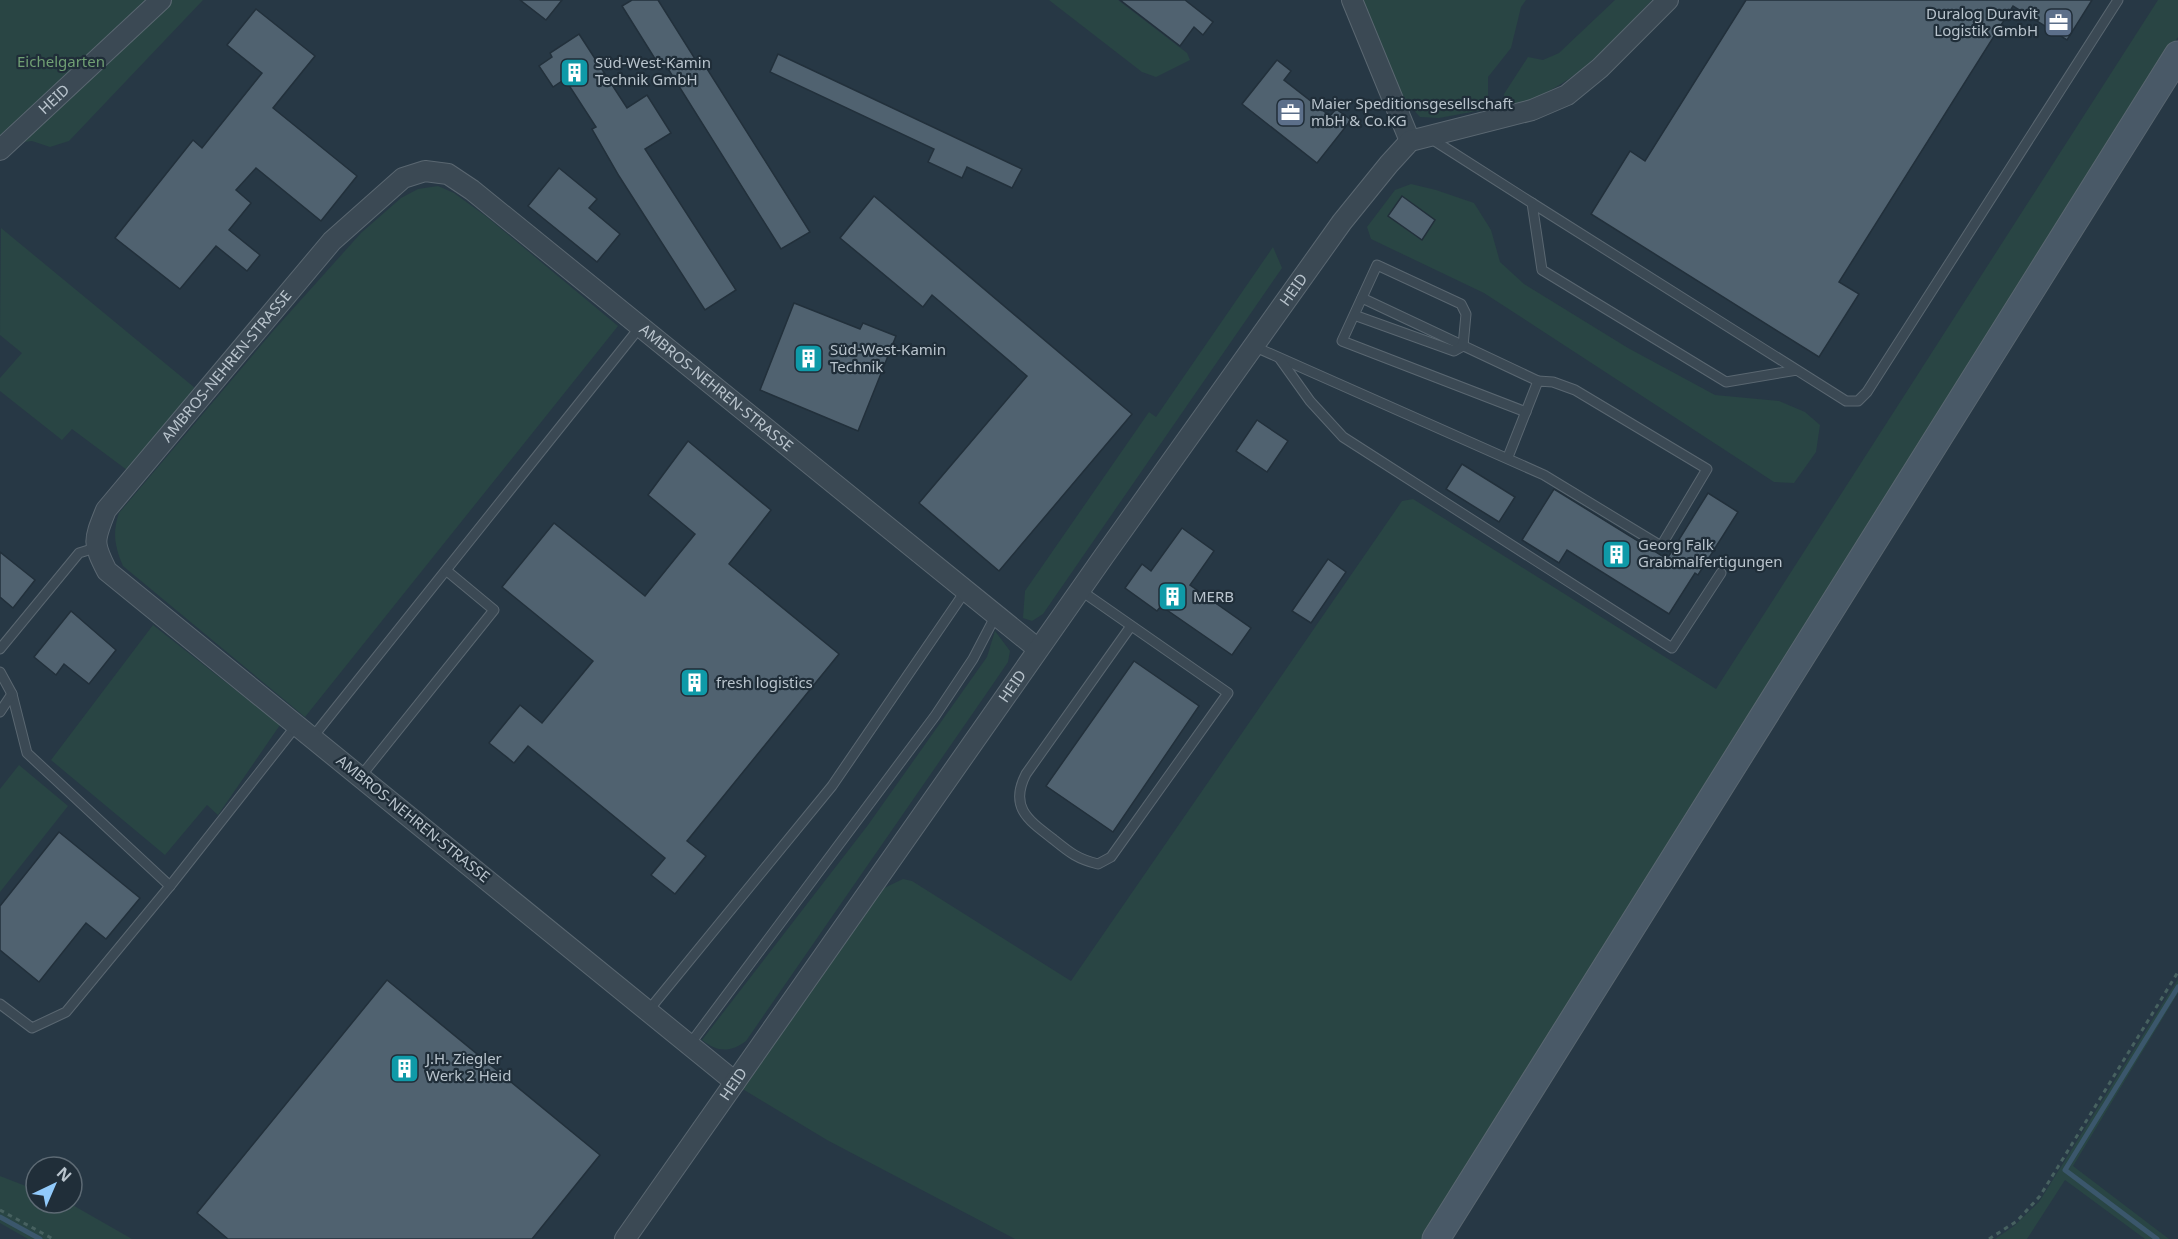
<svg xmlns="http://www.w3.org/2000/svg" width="2178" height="1239" font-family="'Noto Sans',sans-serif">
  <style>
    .green { fill: #294544 }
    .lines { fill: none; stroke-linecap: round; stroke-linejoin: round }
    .stream { stroke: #3b576c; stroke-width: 5 }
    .building { fill: #506270; stroke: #22303b; stroke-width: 1.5 }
    .lane-casing { stroke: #5a6771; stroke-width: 11 }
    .street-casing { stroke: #5a6771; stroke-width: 22 }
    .secondary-casing { stroke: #5a6771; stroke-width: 29 }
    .path { stroke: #476160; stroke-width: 3; stroke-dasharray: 4.5 4.5; stroke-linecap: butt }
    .lane { stroke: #3b4954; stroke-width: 9 }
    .street { stroke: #3b4954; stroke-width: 20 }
    .secondary { stroke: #495967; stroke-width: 27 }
    .labels { text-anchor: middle; stroke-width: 4.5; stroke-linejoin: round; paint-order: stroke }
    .poi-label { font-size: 15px; fill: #b9c4cd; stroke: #202e39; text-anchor: start }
    .park-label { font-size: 15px; fill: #709f73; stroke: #202e39 }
    .street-label { font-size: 15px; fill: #b9c4cd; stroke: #202e39 }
  </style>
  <rect width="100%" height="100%" fill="#273845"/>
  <g class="green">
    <path d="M0 0H203L69 141 50 147 32 141 16 143 0 136Z"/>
    <path d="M1049 0H1118L1187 53 1190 60 1156 77 1142 72Z"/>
    <path d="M1361 0H1526L1521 7 1511 48 1488 77V106L1482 110 1439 118 1420 117C1390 85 1377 40 1361 0Z"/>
    <path d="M1615 0H1652C1609 45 1569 94 1505 107L1504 94 1528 57 1543 60 1559 53Z"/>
    <path d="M2158 0H2178V37L1422 1239H1015L827 1140 741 1088 882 889 903 879 912 881 1071 981 1402 501 1413 499 1716 689Z"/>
    <path d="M1411 184 1436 190 1474 203 1491 230 1500 262 1524 284 1628 348 1715 395 1779 401 1805 412 1820 425 1816 452 1794 483 1774 482 1484 293 1371 239 1367 227 1395 190Z"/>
    <path d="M438 186 454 193 487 217 618 326 305 717 123 566C115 547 112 533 119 513L274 330 361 233 401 198 418 189Z"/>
    <path d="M1 228 195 388 127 470 72 429 62 440 0 391V378L22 353 0 335Z"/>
    <path d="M1273 247 1282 268 1043 614 1032 621 1023 618 1025 591 1149 412 1156 417Z"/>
    <path d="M153 625 280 725 218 815 207 805 165 855 51 760Z"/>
    <path d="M995 631 1010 651 1008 662 993 684 746 1041C730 1053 717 1052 702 1040L868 825 987 657Z"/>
    <path d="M19 765 68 806 0 892V789Z"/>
    <path d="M2178 979V993L2073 1166 2169 1239H2145L2065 1180 2027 1239H1995L2014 1226 2039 1202Z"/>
    <path d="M0 1176 36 1190V1203H69L132 1239H28L0 1223Z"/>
  </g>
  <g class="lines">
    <g class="stream">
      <path d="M0 1217 40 1239"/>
      <path d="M2157 1239 2065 1170 2178 987"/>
    </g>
  </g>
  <g class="building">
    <path d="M520 0H562L546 20Z"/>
    <path d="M632 0H658L695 59 699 56 810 232 781 249 662 59 657 62 622 6Z"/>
    <path d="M1120 0H1185L1213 22 1203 35 1194 27 1180 46Z"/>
    <path d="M1746 0H2092L2067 40 2013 6 1839 282 1859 294 1819 357 1591 214 1630 151 1645 161Z"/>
    <path d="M256 9 315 56 273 108 357 176 321 221 256 168 236 190 251 203 229 230 260 255 247 271 216 246 180 289 115 238 193 140 202 148 262 73 227 45Z"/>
    <path d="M579 34 627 108 647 95 671 133 645 149 736 290 705 310 619 176 592 129 596 127 565 79 553 87 539 66 552 57 550 53Z"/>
    <path d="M778 54 1022 169 1012 188 967 167 962 178 928 162 934 149 770 72Z"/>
    <path d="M1277 60 1291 71 1284 80 1330 116 1336 109 1351 120 1317 163 1242 104Z"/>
    <path d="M559 168 597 199 589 208 620 234 597 262 528 206Z"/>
    <path d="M874 196 1132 414 999 571 919 503 1027 376 932 295 923 307 840 238Z"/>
    <path d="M1402 196 1435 220 1422 240 1388 216Z"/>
    <path d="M794 303 860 329 863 323 896 336 858 431 760 390Z"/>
    <path d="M1257 420 1288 441 1267 472 1236 451Z"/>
    <path d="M688 441 771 510 729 564 839 654 687 841 706 856 675 894 651 875 665 858 528 746 514 763 489 743 520 705 542 723 593 661 502 587 554 523 645 596 695 534 648 495Z"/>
    <path d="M1462 464 1515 497 1499 522 1446 489Z"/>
    <path d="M1554 489 1667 559 1708 493 1738 512 1698 575 1695 573 1669 614 1567 550 1559 563 1522 540Z"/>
    <path d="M1182 528 1214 551 1190 585 1251 628 1232 655 1161 606 1157 611 1125 588 1142 564 1151 571Z"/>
    <path d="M0 552 35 580 13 608 0 597Z"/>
    <path d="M1328 559 1346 572 1311 623 1292 611Z"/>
    <path d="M71 611 116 650 89 684 64 664 56 675 34 657Z"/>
    <path d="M1134 661 1199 706 1113 832 1046 786Z"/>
    <path d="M59 832 140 898 106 939 86 923 39 982 0 950V906Z"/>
    <path d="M387 980 600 1155 532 1239H228L197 1213Z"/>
  </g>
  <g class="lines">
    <defs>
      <g id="lane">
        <path d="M1430 138 1532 203"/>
        <path d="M1362 298 1538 381"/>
        <path d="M1354 315 1454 351 1463 346 1466 314 1461 304 1377 265 1342 341 1526 412"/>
        <path d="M1253 346 1544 475 1661 546 1707 469 1575 390 1553 382 1538 381 1508 457"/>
        <path d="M1280 359 1310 401 1343 437 1672 648 1721 573"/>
        <path d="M1797 370 1726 382 1542 270 1532 203 1846 401H1858L1867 392 2118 0"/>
        <path d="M1080 590 1228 693 1111 857 1098 864C1077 859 1069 852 1053 839 1028 820 1009 807 1026 774L1131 626"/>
        <path d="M0 649 79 553 95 548"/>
        <path d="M0 672 12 694 27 753 170 886 66 1012 32 1028 0 1004"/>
        <path d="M0 712 12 694"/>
        <path d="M312 738 640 327"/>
        <path d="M361 776 494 610 447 571"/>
        <path d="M170 886 296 726"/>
        <path d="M648 1011 832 786 966 590"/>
        <path d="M690 1044 935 716 973 659 996 615"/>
      </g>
      <g id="street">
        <path d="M1352 0 1410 141"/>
        <path id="s1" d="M0 150 161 0"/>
        <path id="s2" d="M735 1082 107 571C92 542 94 540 106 510L332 241 403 178 425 171 448 174 472 190 1038 649"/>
        <path id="s3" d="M625 1239 1104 556 1342 222 1389 164 1410 141 1532 110 1567 95 1600 68 1668 0"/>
      </g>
      <path id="secondary" d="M1436 1239 2178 55"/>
    </defs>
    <use href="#lane" class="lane-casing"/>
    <use href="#street" class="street-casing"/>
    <use href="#secondary" class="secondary-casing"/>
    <g class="path">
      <path d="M0 1210 53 1239"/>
      <path d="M1989 1239 2017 1221 2040 1196 2178 972"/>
    </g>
    <use href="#lane" class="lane"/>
    <use href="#street" class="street"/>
    <use href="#secondary" class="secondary"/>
  </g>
  <defs>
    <symbol id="office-square" viewBox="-11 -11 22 22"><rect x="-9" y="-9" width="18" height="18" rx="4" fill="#5c6f8a" stroke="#202e39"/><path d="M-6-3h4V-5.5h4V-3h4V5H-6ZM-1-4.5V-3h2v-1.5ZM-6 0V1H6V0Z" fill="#fff"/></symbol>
    <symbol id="building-square" viewBox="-11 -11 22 22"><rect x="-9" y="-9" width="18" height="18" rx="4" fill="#0f9aa8" stroke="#202e39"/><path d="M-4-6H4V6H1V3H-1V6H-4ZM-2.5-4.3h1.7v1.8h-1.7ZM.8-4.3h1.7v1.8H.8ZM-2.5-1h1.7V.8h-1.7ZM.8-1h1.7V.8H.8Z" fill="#fff"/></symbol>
  </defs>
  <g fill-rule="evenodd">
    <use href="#office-square" x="2042" y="6" width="33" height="33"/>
    <use href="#building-square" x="558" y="56" width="33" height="33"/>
    <use href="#office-square" x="1274" y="96" width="33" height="33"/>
    <use href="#building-square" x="792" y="342" width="33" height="33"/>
    <use href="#building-square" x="1600" y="538" width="33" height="33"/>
    <use href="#building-square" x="1156" y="580" width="33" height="33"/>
    <use href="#building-square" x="678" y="666" width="33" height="33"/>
    <use href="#building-square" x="388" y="1052" width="33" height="33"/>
  </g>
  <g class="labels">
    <g class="poi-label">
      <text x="2038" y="19" text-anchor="end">Duralog Duravit<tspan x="2038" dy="17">Logistik GmbH</tspan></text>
      <text x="595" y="68">Süd-West-Kamin<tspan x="595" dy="17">Technik GmbH</tspan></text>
      <text x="1311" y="109">Maier Speditionsgesellschaft<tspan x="1311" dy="17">mbH &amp; Co.KG</tspan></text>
      <text x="830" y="355">Süd-West-Kamin<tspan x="830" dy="17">Technik</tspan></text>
      <text x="1638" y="550">Georg Falk<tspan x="1638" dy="17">Grabmalfertigungen</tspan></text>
      <text x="1193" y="602">MERB</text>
      <text x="716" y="688">fresh logistics</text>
      <text x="426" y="1064">J.H. Ziegler<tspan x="426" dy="17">Werk 2 Heid</tspan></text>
    </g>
    <g class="park-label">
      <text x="61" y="67">Eichelgarten</text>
    </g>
    <g class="street-label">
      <text dy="5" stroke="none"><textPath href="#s1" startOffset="74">HEID</textPath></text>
      <text dy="5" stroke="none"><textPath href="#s3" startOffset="1161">HEID</textPath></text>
      <text dy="5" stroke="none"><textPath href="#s2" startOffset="1062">AMBROS-NEHREN-STRASSE</textPath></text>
      <text dy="5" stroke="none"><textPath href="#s2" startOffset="1710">AMBROS-NEHREN-STRASSE</textPath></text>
      <text dy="5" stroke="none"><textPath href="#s3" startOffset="675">HEID</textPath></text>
      <text transform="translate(413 819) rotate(39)" y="5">AMBROS-NEHREN-STRASSE</text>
      <text dy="5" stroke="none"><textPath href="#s3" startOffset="189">HEID</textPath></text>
    </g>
  </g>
  <g transform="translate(54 1185) rotate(44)"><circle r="28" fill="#202e39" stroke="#5d6a74" stroke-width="1.5"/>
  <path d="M0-4.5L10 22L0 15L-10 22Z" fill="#91cafb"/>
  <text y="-9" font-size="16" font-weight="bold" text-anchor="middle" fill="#b9c4cd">N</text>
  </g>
</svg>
